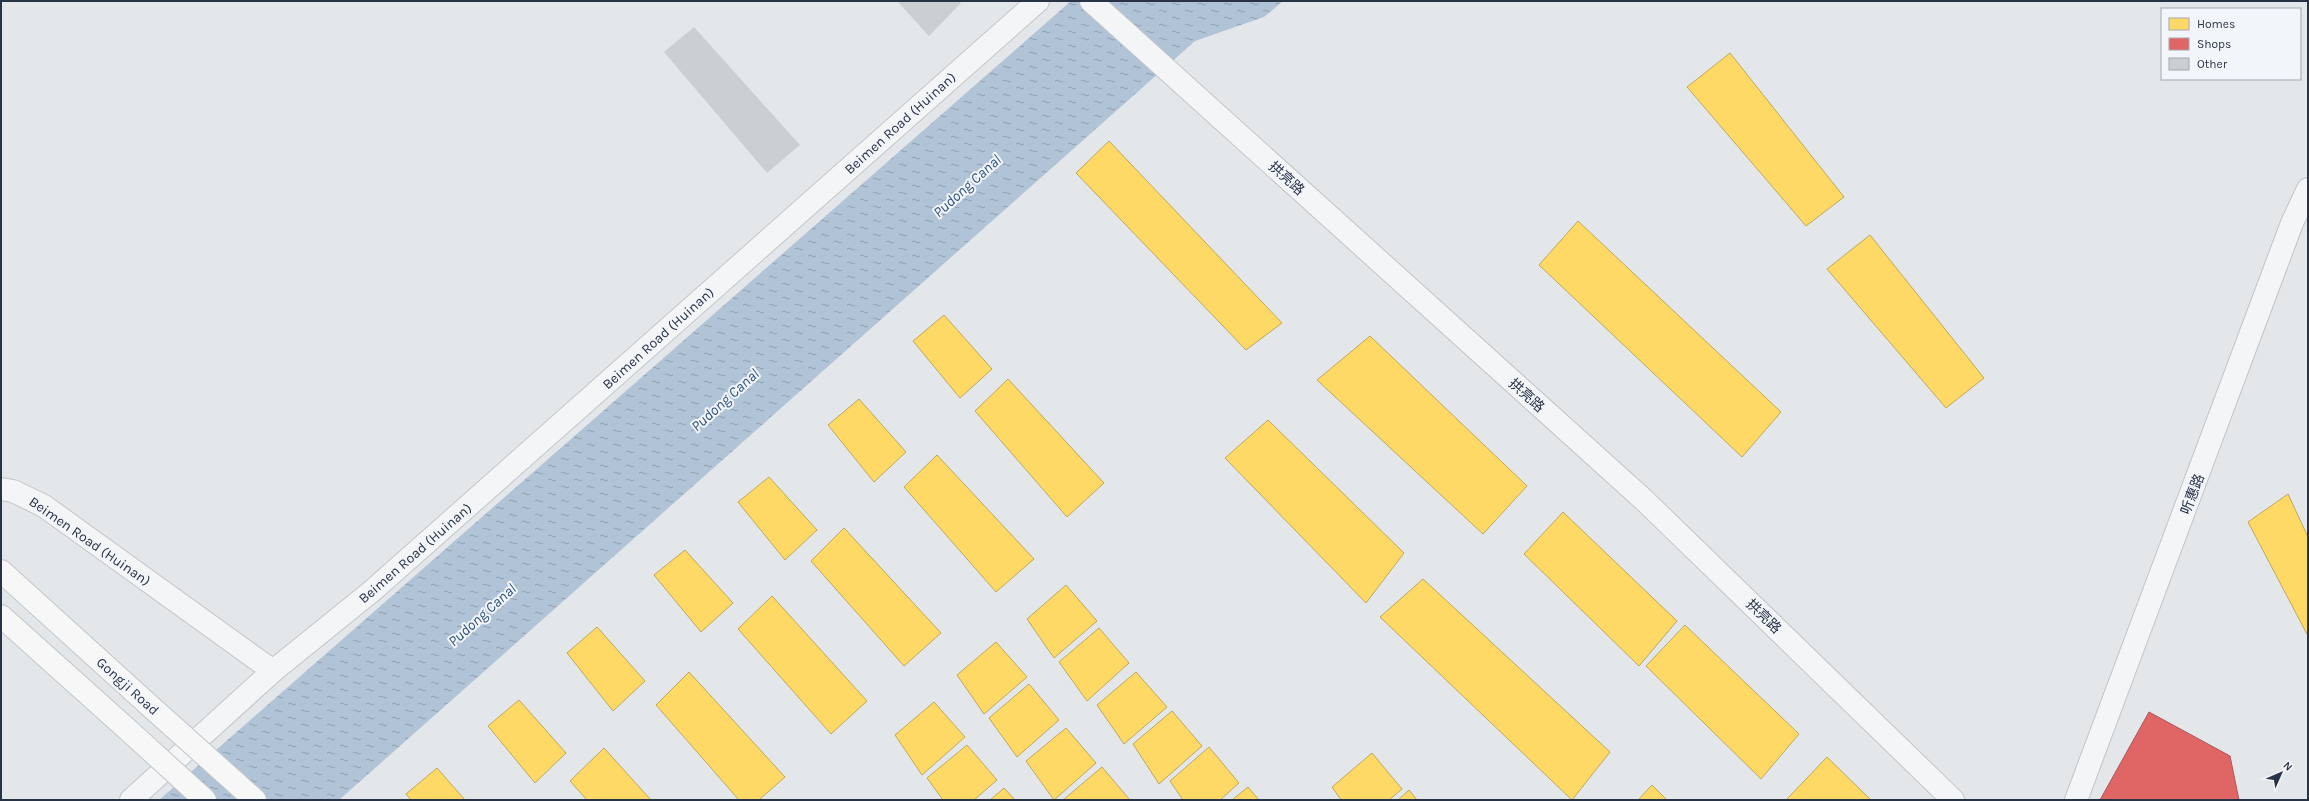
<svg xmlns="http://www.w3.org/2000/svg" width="2309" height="801" font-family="Karla,'Noto Sans SC',sans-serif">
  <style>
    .water { fill: url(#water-ripples) }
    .homes { fill: #ffd966; stroke: #bea75c }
    .shops { fill: #e06666; stroke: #a9575c }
    .building { fill: #cccfd2 }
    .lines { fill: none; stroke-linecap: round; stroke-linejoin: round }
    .minor-casing { stroke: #c2c5c8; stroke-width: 24 }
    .tertiary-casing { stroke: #c2c5c8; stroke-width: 24 }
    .secondary-casing { stroke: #c2c5c8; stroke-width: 24 }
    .minor { stroke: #f3f5f6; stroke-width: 22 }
    .tertiary { stroke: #f3f5f6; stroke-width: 22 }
    .secondary { stroke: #f7f7f8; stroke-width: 22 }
    .secondary-bridge-casing { stroke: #c2c5c8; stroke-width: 24; stroke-linecap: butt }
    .secondary-bridge { stroke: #f7f7f8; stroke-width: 22 }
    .labels { text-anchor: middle; stroke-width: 4; stroke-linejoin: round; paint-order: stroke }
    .street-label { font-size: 14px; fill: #283346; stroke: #f2f5f9 }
    .water-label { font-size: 15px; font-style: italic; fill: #2d527f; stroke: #f2f5f9 }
  </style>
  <defs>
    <pattern id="water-ripples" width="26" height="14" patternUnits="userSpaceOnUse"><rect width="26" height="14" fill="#b0c3d7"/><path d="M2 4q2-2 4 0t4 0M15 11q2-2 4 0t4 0" fill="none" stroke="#8f9fb0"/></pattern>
  </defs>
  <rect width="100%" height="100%" fill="#e4e7ea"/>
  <path class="water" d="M1071 1H1283L1264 17 1195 41 339 800H159Z"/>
  <g class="homes">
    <path d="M1730 53 1844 197 1806 226 1687 87Z"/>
    <path d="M1109 141 1282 323 1246 350 1076 173Z"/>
    <path d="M1578 221 1781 412 1742 457 1539 265Z"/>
    <path d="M1870 235 1984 378 1946 408 1827 269Z"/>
    <path d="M944 315 992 369 960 398 913 341Z"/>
    <path d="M1370 336 1527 486 1483 534 1317 380Z"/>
    <path d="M1008 379 1104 483 1067 517 975 411Z"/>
    <path d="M859 399 906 452 874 482 828 425Z"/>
    <path d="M1268 420 1404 553 1366 603 1225 458Z"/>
    <path d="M937 455 1034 559 996 592 904 487Z"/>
    <path d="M769 477 817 530 785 560 738 502Z"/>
    <path d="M2288 494 2308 537V636L2248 522Z"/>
    <path d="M1563 512 1677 621 1639 666 1524 554Z"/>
    <path d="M844 528 941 633 904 666 811 561Z"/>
    <path d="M685 550 733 603 701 632 654 575Z"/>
    <path d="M1423 579 1610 752 1572 800 1380 617Z"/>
    <path d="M1066 585 1097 621 1054 658 1027 619Z"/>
    <path d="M772 596 867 701 831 734 738 629Z"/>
    <path d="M1685 625 1799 734 1761 779 1646 666Z"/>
    <path d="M597 627 645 681 613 711 567 653Z"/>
    <path d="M1099 628 1129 663 1087 701 1059 662Z"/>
    <path d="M996 642 1027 677 984 714 957 675Z"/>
    <path d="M689 672 785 777 759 800H739L656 705Z"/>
    <path d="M1136 672 1167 707 1124 744 1097 705Z"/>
    <path d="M1029 684 1059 720 1017 757 989 718Z"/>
    <path d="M519 700 566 753 535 783 488 726Z"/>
    <path d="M934 702 965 737 922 775 895 735Z"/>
    <path d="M1172 711 1202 746 1159 784 1133 744Z"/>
    <path d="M1066 728 1096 763 1054 800 1026 761Z"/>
    <path d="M967 745 997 780 974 800H943L927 778Z"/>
    <path d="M1209 747 1239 783 1220 800H1183L1170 781Z"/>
    <path d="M604 748 651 800H587L570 781Z"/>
    <path d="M1372 753 1402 789 1389 800H1341L1332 787Z"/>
    <path d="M1827 757 1871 800H1789L1787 799Z"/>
    <path d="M1102 767 1130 800H1063Z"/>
    <path d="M437 768 465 800H411L406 794Z"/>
    <path d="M1652 785 1667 800H1638Z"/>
    <path d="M1248 787 1259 800H1232Z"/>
    <path d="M1004 788 1015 800H990Z"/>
    <path d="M1409 790 1417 800H1398Z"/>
  </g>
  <path class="shops" d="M2149 712 2230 756 2239 800H2100Z"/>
  <g class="building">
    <path d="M897 1H959L961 3 929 36Z"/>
    <path d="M694 27 800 145 767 173 664 52Z"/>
  </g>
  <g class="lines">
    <defs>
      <path id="minor" d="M273 671 372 591 1038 1"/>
      <g id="tertiary">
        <path d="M1091 1 1644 500 1953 800"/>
        <path d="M1 489 13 491 44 506 273 671 131 800"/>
        <path d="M2076 800 2292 223 2308 189"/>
      </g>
      <g id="secondary">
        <path d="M1 571 150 706"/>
        <path d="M1 616 127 729"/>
      </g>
    </defs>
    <use href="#minor" class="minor-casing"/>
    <use href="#tertiary" class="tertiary-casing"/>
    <use href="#secondary" class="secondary-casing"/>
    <use href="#minor" class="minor"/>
    <use href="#tertiary" class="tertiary"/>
    <use href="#secondary" class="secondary"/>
    <defs>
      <g id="secondary-bridge">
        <path d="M150 706 255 800"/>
        <path d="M127 729 205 800"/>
      </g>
    </defs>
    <use href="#secondary-bridge" class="secondary-bridge-casing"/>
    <use href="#secondary-bridge" class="secondary-bridge"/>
  </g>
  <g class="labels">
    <g class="street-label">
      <text transform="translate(900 123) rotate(-42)" y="5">Beimen Road (Huinan)</text>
      <text transform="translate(1287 178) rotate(42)" y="5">拱亮路</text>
      <text transform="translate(658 338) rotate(-42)" y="5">Beimen Road (Huinan)</text>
      <text transform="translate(1527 395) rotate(42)" y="5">拱亮路</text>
      <text transform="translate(2192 494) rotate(-69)" y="5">听惠路</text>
      <text transform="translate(90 541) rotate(35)" y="5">Beimen Road (Huinan)</text>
      <text transform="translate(415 553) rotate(-41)" y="5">Beimen Road (Huinan)</text>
      <text transform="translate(1764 616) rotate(44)" y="5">拱亮路</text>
      <text transform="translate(128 686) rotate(42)" y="5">Gongji Road</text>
    </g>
    <g class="water-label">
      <text transform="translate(967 186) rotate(-42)" y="5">Pudong Canal</text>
      <text transform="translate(725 400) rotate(-42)" y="5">Pudong Canal</text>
      <text transform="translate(482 615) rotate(-42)" y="5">Pudong Canal</text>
    </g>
  </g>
  <rect width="2309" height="801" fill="none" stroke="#283346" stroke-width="4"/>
  <rect x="2161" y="8" width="140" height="72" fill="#f2f5f9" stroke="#a1a7b1"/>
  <rect x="2169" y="18" width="20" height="12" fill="#ffd966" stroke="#a1a7b1"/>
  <text x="2197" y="28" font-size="12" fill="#283346">Homes</text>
  <rect x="2169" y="38" width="20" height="12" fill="#e06666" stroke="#a1a7b1"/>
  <text x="2197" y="48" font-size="12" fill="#283346">Shops</text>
  <rect x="2169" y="58" width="20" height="12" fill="#cccfd2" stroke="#a1a7b1"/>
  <text x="2197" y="68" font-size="12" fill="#283346">Other</text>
  <g transform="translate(2281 773) rotate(45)" stroke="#f2f5f9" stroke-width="3" paint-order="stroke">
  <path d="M0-3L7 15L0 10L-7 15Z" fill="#283346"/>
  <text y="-6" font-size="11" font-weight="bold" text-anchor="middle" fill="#283346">N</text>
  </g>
</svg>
